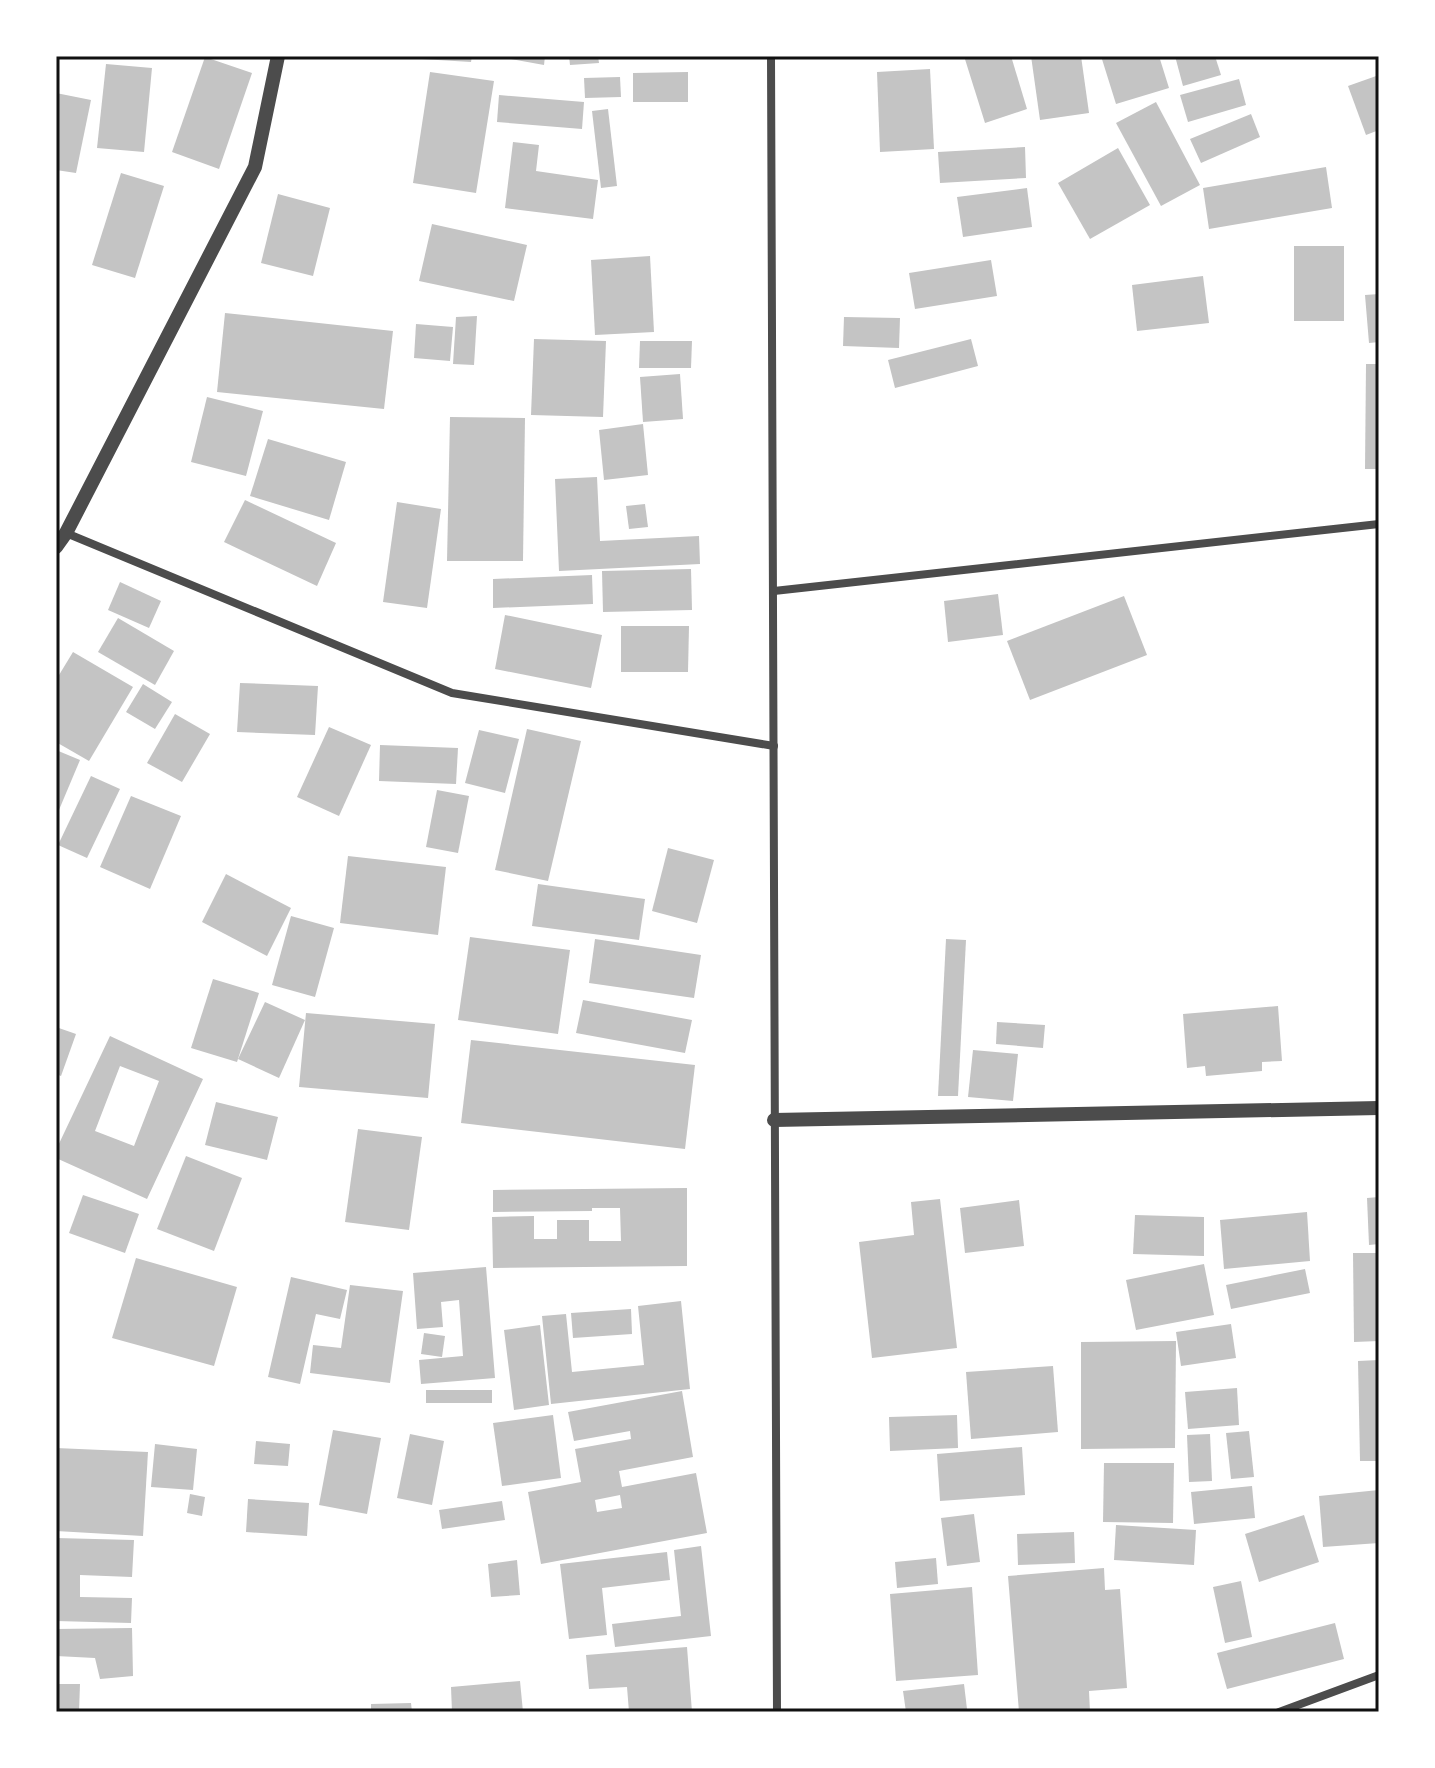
<svg xmlns="http://www.w3.org/2000/svg" width="1435" height="1768" font-family="Overpass,sans-serif">
  <style>
    .building { fill: #c4c4c4; fill-rule: evenodd }
    .lines { fill: none; stroke-linecap: round; stroke-linejoin: round }
    .minor { stroke: #4c4c4c; stroke-width: 8 }
    .tertiary { stroke: #4c4c4c; stroke-width: 14 }
    .neatline { fill: none; stroke: #111; stroke-width: 3 }
  </style>
  <rect width="100%" height="100%" fill="#fff"/>
  <g class="building">
    <path d="M405 56H472L471 62 405 58Z"/>
    <path d="M494 56H545L544 65Z"/>
    <path d="M569 56H598L599 63 570 65Z"/>
    <path d="M964 56H1011L1027 109 985 123Z"/>
    <path d="M1031 56H1081L1089 113 1040 120Z"/>
    <path d="M1101 56H1159L1169 88 1116 104Z"/>
    <path d="M1175 56H1215L1221 75 1183 86Z"/>
    <path d="M205 57 252 73 219 169 172 152Z"/>
    <path d="M106 64 152 68 144 152 97 148Z"/>
    <path d="M930 69 934 149 880 152 877 72Z"/>
    <path d="M430 72 494 81 476 193 413 183Z"/>
    <path d="M688 72V102H633V73Z"/>
    <path d="M1379 75V130L1366 135 1348 86Z"/>
    <path d="M620 77 621 97 585 98 584 78Z"/>
    <path d="M1239 79 1246 105 1188 122 1180 95Z"/>
    <path d="M56 93 91 100 76 173 56 170Z"/>
    <path d="M499 95 584 102 582 129 497 122Z"/>
    <path d="M1156 102 1200 185 1161 206 1116 123Z"/>
    <path d="M608 109 617 186 601 188 592 111Z"/>
    <path d="M1251 114 1260 137 1201 163 1190 139Z"/>
    <path d="M513 142 539 145 536 171 598 180 593 219 505 208Z"/>
    <path d="M1025 147 1026 178 940 183 938 152Z"/>
    <path d="M1118 148 1150 205 1090 239 1058 183Z"/>
    <path d="M1326 167 1332 208 1209 229 1203 188Z"/>
    <path d="M121 173 164 186 135 278 92 265Z"/>
    <path d="M1027 188 1032 227 963 237 957 197Z"/>
    <path d="M278 194 330 208 313 276 261 263Z"/>
    <path d="M432 224 527 245 514 301 419 281Z"/>
    <rect x="1294" y="246" width="50" height="75"/>
    <path d="M650 256 654 332 595 335 591 260Z"/>
    <path d="M991 260 997 296 915 309 909 273Z"/>
    <path d="M1203 276 1209 323 1137 331 1132 285Z"/>
    <path d="M1379 294V342L1369 343 1365 295Z"/>
    <path d="M225 313 393 331 384 409 217 392Z"/>
    <path d="M477 316 474 365 453 364 456 317Z"/>
    <path d="M844 317 900 318 899 348 843 346Z"/>
    <path d="M416 324 453 327 450 361 414 358Z"/>
    <path d="M534 339 606 341 603 417 531 415Z"/>
    <path d="M971 339 978 366 895 388 888 360Z"/>
    <path d="M640 341H692L691 368H639Z"/>
    <path d="M1366 364H1379V469H1365Z"/>
    <path d="M680 374 683 419 643 422 640 377Z"/>
    <path d="M207 397 263 411 246 476 191 462Z"/>
    <path d="M450 417 525 418 523 561H447Z"/>
    <path d="M643 424 648 475 604 480 599 430Z"/>
    <path d="M268 439 346 462 329 520 250 496Z"/>
    <path d="M597 477 600 541 699 536 700 564 559 571 555 479Z"/>
    <path d="M245 500 336 543 317 586 224 542Z"/>
    <path d="M397 502 441 509 427 608 383 602Z"/>
    <path d="M645 504 648 527 629 529 626 506Z"/>
    <path d="M691 569 692 610 603 612 602 571Z"/>
    <path d="M592 575 593 604 493 608V579Z"/>
    <path d="M120 582 161 601 149 628 108 610Z"/>
    <path d="M998 594 1003 635 948 642 944 601Z"/>
    <path d="M1124 596 1147 655 1030 700 1007 641Z"/>
    <path d="M505 615 602 635 591 688 495 669Z"/>
    <path d="M118 618 174 651 155 685 98 652Z"/>
    <path d="M621 626H689L688 672H621Z"/>
    <path d="M73 652 133 687 89 761 56 742V680Z"/>
    <path d="M240 683 318 686 315 735 237 732Z"/>
    <path d="M143 684 172 702 155 729 126 712Z"/>
    <path d="M175 714 210 734 182 782 147 763Z"/>
    <path d="M329 727 371 745 339 816 297 797Z"/>
    <path d="M527 729 581 741 548 881 495 870Z"/>
    <path d="M479 730 519 739 505 793 465 783Z"/>
    <path d="M380 745 458 748 456 784 379 781Z"/>
    <path d="M56 750 80 760 56 817Z"/>
    <path d="M91 776 120 789 87 858 58 845Z"/>
    <path d="M437 790 469 796 458 853 426 847Z"/>
    <path d="M131 796 181 816 150 889 100 867Z"/>
    <path d="M668 848 714 860 697 923 652 911Z"/>
    <path d="M348 856 446 867 438 935 340 923Z"/>
    <path d="M226 874 291 908 267 956 202 922Z"/>
    <path d="M538 884 645 899 639 940 532 926Z"/>
    <path d="M291 916 334 928 315 997 272 985Z"/>
    <path d="M470 937 570 950 558 1034 458 1020Z"/>
    <path d="M595 939 701 955 694 998 589 983Z"/>
    <path d="M946 939 966 940 958 1096H938Z"/>
    <path d="M213 979 259 993 237 1062 191 1048Z"/>
    <path d="M583 1000 692 1020 685 1053 576 1033Z"/>
    <path d="M265 1002 305 1020 279 1078 238 1059Z"/>
    <path d="M1278 1006 1282 1061 1262 1062V1071L1206 1076 1205 1066 1187 1068 1183 1014Z"/>
    <path d="M306 1013 435 1024 428 1098 299 1087Z"/>
    <path d="M997 1022 1045 1025 1043 1048 996 1044Z"/>
    <path d="M56 1027 76 1034 61 1076 56 1074Z"/>
    <path d="M110 1036 203 1079 147 1199 56 1158V1150ZM120 1066 159 1081 134 1146 95 1131Z"/>
    <path d="M471 1040 695 1065 685 1149 461 1123Z"/>
    <path d="M973 1050 1018 1054 1013 1101 968 1097Z"/>
    <path d="M216 1102 278 1117 267 1160 205 1145Z"/>
    <path d="M358 1129 422 1137 409 1230 345 1222Z"/>
    <path d="M186 1156 242 1178 214 1251 157 1229Z"/>
    <path d="M687 1188V1266L493 1268 492 1217 534 1216V1239H557V1220H589V1241H621L620 1208H592V1211L493 1212V1190Z"/>
    <path d="M83 1195 139 1214 125 1253 69 1233Z"/>
    <path d="M1379 1197V1244L1369 1245 1367 1198Z"/>
    <path d="M940 1199 957 1348 872 1358 859 1242 914 1235 911 1202Z"/>
    <path d="M1019 1200 1024 1246 965 1253 960 1208Z"/>
    <path d="M1307 1212 1310 1261 1224 1269 1220 1220Z"/>
    <path d="M1135 1215 1204 1217V1256L1133 1254Z"/>
    <path d="M1353 1253H1379V1341L1354 1342Z"/>
    <path d="M136 1258 237 1287 214 1366 112 1338Z"/>
    <path d="M1204 1264 1214 1315 1136 1330 1126 1280Z"/>
    <path d="M486 1267 495 1378 421 1384 419 1360 463 1356 459 1300 441 1302 443 1327 417 1329 413 1273Z"/>
    <path d="M1305 1269 1310 1293 1231 1309 1226 1285Z"/>
    <path d="M291 1277 347 1290 340 1319 316 1314 300 1384 268 1377Z"/>
    <path d="M350 1285 403 1291 390 1383 310 1373 313 1345 341 1348Z"/>
    <path d="M681 1301 690 1389 551 1404 542 1316 566 1314 572 1372 644 1365 638 1306Z"/>
    <path d="M631 1309 632 1334 573 1338 571 1313Z"/>
    <path d="M1231 1324 1236 1358 1181 1366 1176 1332Z"/>
    <path d="M540 1325 549 1405 514 1410 504 1330Z"/>
    <path d="M424 1333 445 1336 442 1357 421 1354Z"/>
    <path d="M1176 1341 1175 1448 1081 1449V1342Z"/>
    <path d="M1379 1360V1461H1360L1358 1361Z"/>
    <path d="M1053 1366 1058 1432 971 1439 966 1372Z"/>
    <path d="M1237 1388 1239 1425 1188 1429 1185 1392Z"/>
    <rect x="426" y="1390" width="66" height="13"/>
    <path d="M682 1391 693 1457 619 1471 622 1487 696 1473 707 1533 541 1564 528 1492 581 1482 575 1449 631 1439 630 1431 574 1441 568 1412ZM620 1495 622 1508 597 1512 595 1500Z"/>
    <path d="M553 1415 561 1478 502 1486 493 1423Z"/>
    <path d="M957 1415 958 1448 890 1451 889 1417Z"/>
    <path d="M333 1430 381 1438 367 1514 319 1505Z"/>
    <path d="M1249 1431 1254 1477 1231 1479 1226 1433Z"/>
    <path d="M410 1434 444 1441 432 1505 397 1498Z"/>
    <path d="M1210 1434 1212 1481 1189 1482 1187 1435Z"/>
    <path d="M256 1441 290 1444 288 1466 254 1464Z"/>
    <path d="M155 1444 197 1449 193 1490 151 1487Z"/>
    <path d="M1022 1447 1025 1495 940 1501 937 1454Z"/>
    <path d="M56 1448 148 1452 143 1536 56 1531Z"/>
    <path d="M1104 1463H1174L1173 1523 1103 1522Z"/>
    <path d="M1252 1486 1255 1518 1194 1524 1191 1492Z"/>
    <path d="M1379 1490V1543L1323 1547 1319 1496Z"/>
    <path d="M190 1494 205 1497 202 1516 187 1513Z"/>
    <path d="M248 1499 309 1503 307 1536 246 1532Z"/>
    <path d="M502 1501 505 1520 442 1529 439 1510Z"/>
    <path d="M974 1514 980 1562 947 1566 941 1518Z"/>
    <path d="M1304 1515 1319 1562 1259 1582 1245 1534Z"/>
    <path d="M1116 1525 1196 1530 1194 1565 1114 1560Z"/>
    <path d="M1074 1532 1075 1563 1018 1565 1017 1534Z"/>
    <path d="M56 1538 134 1540 132 1577 80 1575V1597L132 1598 131 1623 56 1621Z"/>
    <path d="M701 1546 711 1636 615 1647 612 1624 681 1616 674 1550Z"/>
    <path d="M667 1552 670 1580 602 1588 607 1635 569 1639 560 1564Z"/>
    <path d="M936 1558 938 1584 897 1588 895 1562Z"/>
    <path d="M517 1560 520 1595 491 1597 488 1564Z"/>
    <path d="M1104 1568 1105 1590 1120 1589 1127 1688 1089 1691 1090 1712H1019L1008 1576Z"/>
    <path d="M1241 1581 1252 1637 1225 1643 1213 1587Z"/>
    <path d="M972 1587 978 1675 896 1681 890 1594Z"/>
    <path d="M1335 1623 1344 1659 1227 1689 1217 1653Z"/>
    <path d="M132 1628 133 1676 100 1679 95 1658 56 1656V1629Z"/>
    <path d="M687 1647 692 1712H629L627 1687 589 1689 586 1655Z"/>
    <path d="M520 1681 523 1712H452L451 1687Z"/>
    <path d="M56 1684H80L79 1712H56Z"/>
    <path d="M964 1684 967 1709 906 1712 903 1691Z"/>
    <path d="M411 1703 412 1712H371V1704Z"/>
  </g>
  <g class="lines">
    <g class="minor">
      <path d="M771 56 777 1712"/>
      <path d="M66 533 452 693 774 746"/>
      <path d="M774 591 1379 524"/>
      <path d="M1279 1712 1379 1675"/>
    </g>
    <g class="tertiary">
      <path d="M56 547 66 533 255 167 278 56"/>
      <path d="M774 1120 1379 1108"/>
    </g>
  </g>
  <rect width="1435" height="1768" fill="none" stroke="#ffffff" stroke-width="116"/>
  <rect x="58" y="58" width="1319" height="1652" class="neatline"/>
</svg>
